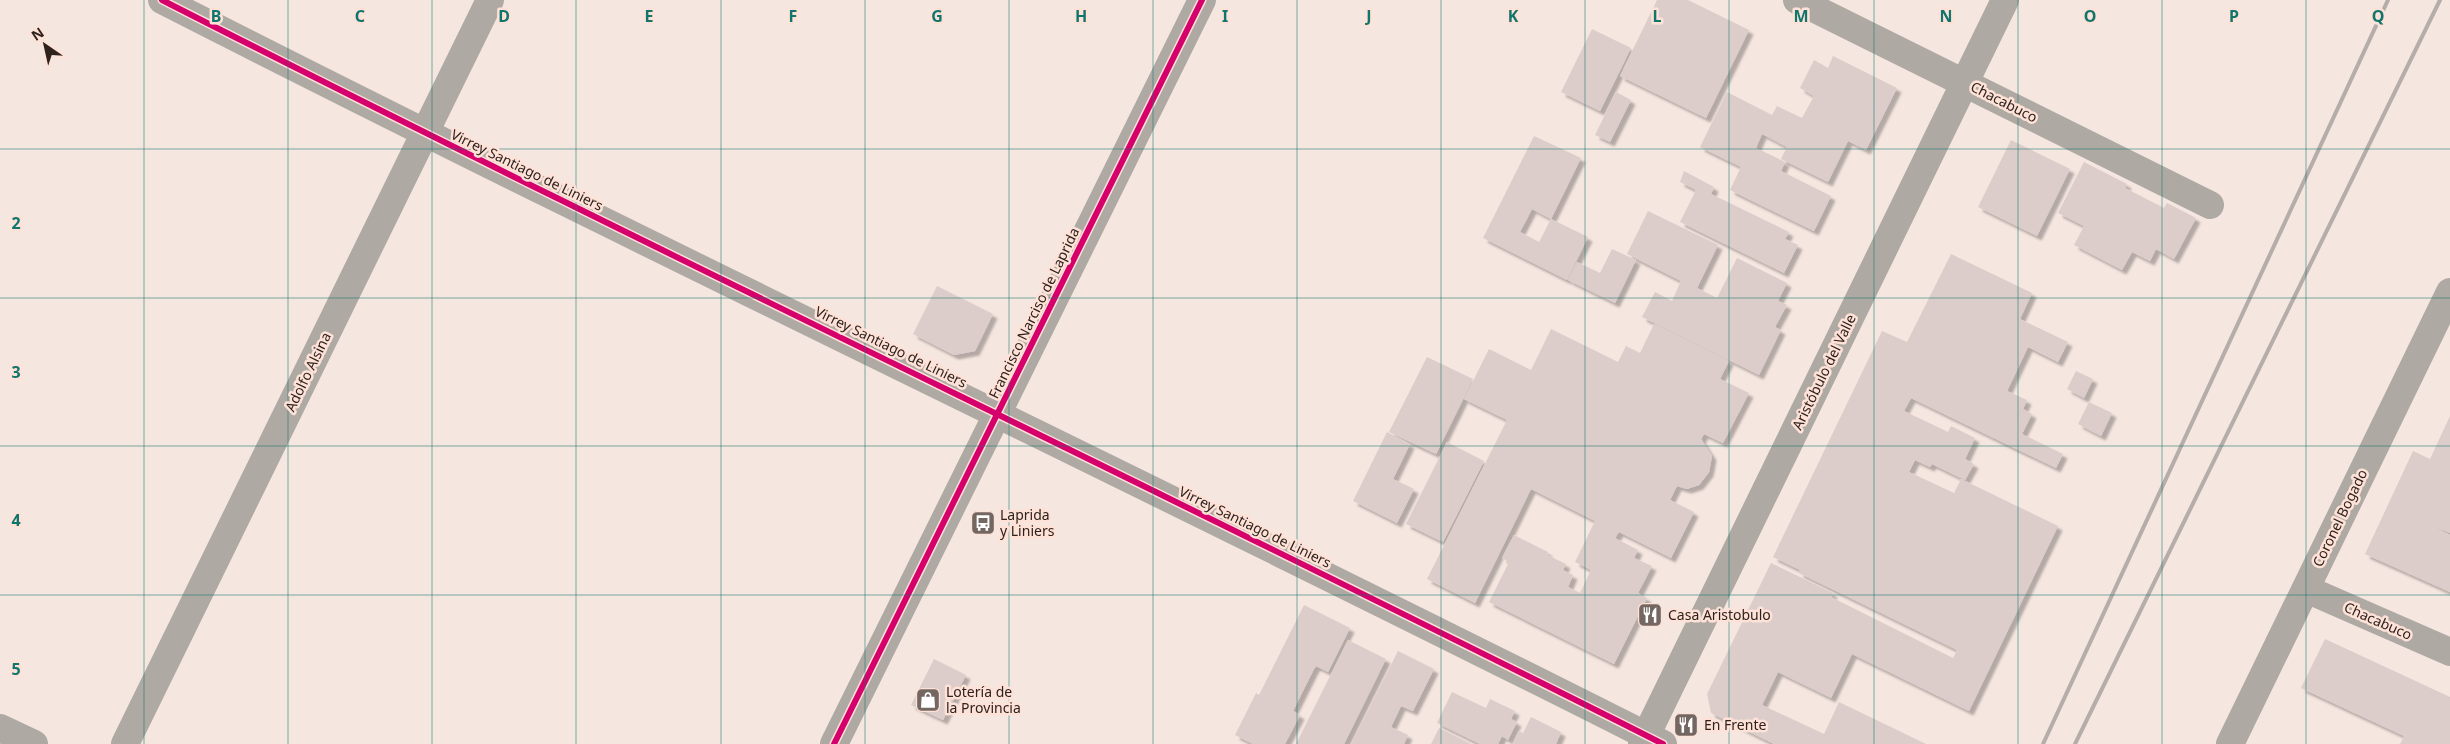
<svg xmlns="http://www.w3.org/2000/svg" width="2450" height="744" font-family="'Noto Sans',sans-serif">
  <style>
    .building { fill: #dccdcb; fill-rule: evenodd; filter: url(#shadow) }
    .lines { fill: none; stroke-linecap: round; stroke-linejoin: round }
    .minor { stroke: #afa9a4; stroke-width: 28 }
    .rail { stroke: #b5ada9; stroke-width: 4 }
    .cycleway-casing { stroke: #fee2d7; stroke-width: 9 }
    .cycleway { stroke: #d6006c; stroke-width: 6 }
    .grid { fill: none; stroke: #0f766e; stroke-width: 1; stroke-opacity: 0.55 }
    .labels { text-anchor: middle; stroke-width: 5; stroke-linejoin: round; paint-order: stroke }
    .street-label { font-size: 14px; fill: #2e221d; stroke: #fee2d7 }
    .poi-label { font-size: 14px; fill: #2e221d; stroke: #fee2d7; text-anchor: start }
    .grid-label { font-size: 16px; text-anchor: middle; font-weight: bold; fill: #0f766e; stroke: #fee2d7; stroke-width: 5; stroke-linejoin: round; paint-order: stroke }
  </style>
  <defs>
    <filter id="shadow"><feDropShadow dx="4.5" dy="4.5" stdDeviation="1" flood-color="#0004"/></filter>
  </defs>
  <rect width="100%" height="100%" fill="#f5e6e0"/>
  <g class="building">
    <path d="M1657 0H1688L1749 30 1706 118 1620 76Z"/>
    <path d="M1592 29 1631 48 1600 111 1561 92Z"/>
    <path d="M1833 56 1897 88 1866 150 1848 141 1828 182 1781 159 1787 147 1762 134 1756 148 1785 162 1781 171 1831 196 1814 231 1730 190 1741 167 1700 147 1727 92 1772 115 1777 106 1802 118 1814 96 1800 88 1814 60 1828 68Z"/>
    <path d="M1616 92 1631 100 1610 142 1595 135Z"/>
    <path d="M1534 136 1581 158 1551 219 1588 237 1567 280 1483 238ZM1532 209 1551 219 1539 242 1520 232Z"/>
    <path d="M2011 140 2070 169 2037 236 1978 207Z"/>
    <path d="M2084 162 2127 184 2125 188 2164 208 2167 203 2196 218 2174 259 2156 249 2150 261 2132 252 2122 270 2074 245 2084 226 2058 213Z"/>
    <path d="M1684 171 1714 187 1711 194 1789 232 1785 239 1798 245 1784 273 1680 222 1696 190 1680 182Z"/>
    <path d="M1648 211 1718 245 1697 288 1717 298 1737 258 1787 283 1778 301 1787 305 1775 327 1781 330 1759 375 1642 317 1655 292 1672 301 1681 281 1627 254Z"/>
    <path d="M1612 249 1636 260 1615 303 1568 280 1577 262 1600 273Z"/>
    <path d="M1951 254 2032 293 2020 319 2068 342 2058 362 2028 347 2007 391 2027 400 2023 409 2032 414 2022 434 2063 454 2056 468 1911 398 1904 411 1948 432 1951 426 1975 438 1965 459 1974 464 1965 480 1932 464 1930 467 1915 460 1909 472 1954 493 1961 479 2058 526 1969 711 1852 654 1831 698 1778 672 1762 705 1824 734 1839 702 1926 744H1774L1711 713 1707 694 1771 563 1833 593 1831 597 1953 658 1957 650 1799 573 1800 570 1773 557 1882 331 1907 342Z"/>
    <path d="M937 286 993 314 975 351 954 355 913 334Z"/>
    <path d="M1654 324 1729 361 1720 379 1749 393 1723 443 1704 434 1701 439 1712 456 1709 472 1699 485 1687 489 1677 486 1670 500 1694 512 1671 558 1619 532 1615 538 1638 550 1634 558 1652 566 1638 593 1647 598 1614 664 1489 602 1509 562 1502 558 1514 535 1548 552 1547 555 1566 564 1563 570 1573 575 1568 587 1580 593 1591 570 1575 562 1595 521 1531 489 1475 603 1427 579 1507 420 1464 399 1489 349 1531 370 1551 329 1618 362 1626 346 1640 353Z"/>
    <path d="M1427 357 1473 379 1436 454 1389 432Z"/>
    <path d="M2076 371 2093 379 2084 398 2067 389Z"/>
    <path d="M2089 402 2112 413 2101 436 2078 424Z"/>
    <path d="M2450 416V533L2434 527 2450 535V592L2365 554 2413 451 2430 459Z"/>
    <path d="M1387 432 1410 444 1393 479 1414 489 1397 523 1353 501Z"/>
    <path d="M1447 442 1484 461 1443 542 1406 524Z"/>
    <path d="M1304 605 1350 628 1328 672 1316 666 1314 669 1293 711 1300 715 1285 744H1253L1235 735 1256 693 1259 695Z"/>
    <path d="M2325 639 2450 697V744H2400L2404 736 2301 688Z"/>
    <path d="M1348 640 1386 659 1344 744H1296Z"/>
    <path d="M1398 651 1434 669 1413 711 1401 706 1391 727 1408 735 1404 744H1351Z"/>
    <path d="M934 659 966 675 943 720 911 705Z"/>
    <path d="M1452 692 1486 708 1490 699 1515 711 1511 719 1517 722 1508 740 1502 736 1498 744H1480L1437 723Z"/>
    <path d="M1531 717 1561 732 1556 744H1513L1519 731 1523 733Z"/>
    <path d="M1439 728 1471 744H1431Z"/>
  </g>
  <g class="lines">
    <g class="minor">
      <path d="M162 0C660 254 1165 492 1663 744"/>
      <path d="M1797 0 2210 205"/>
      <path d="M2306 589 2450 652"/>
      <path d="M0 728 34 744"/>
      <path d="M125 744 490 0"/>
      <path d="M834 744 1202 0"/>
      <path d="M1642 744 2005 0"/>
      <path d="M2230 744 2450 292"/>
    </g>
    <g class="rail">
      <path d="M2043 744 2388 0"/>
      <path d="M2075 744 2440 0"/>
    </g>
    <defs>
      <g id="cycleway">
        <path d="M162 0C660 254 1165 492 1663 744"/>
        <path d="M834 744 1202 0"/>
      </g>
    </defs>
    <use href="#cycleway" class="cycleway-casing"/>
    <use href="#cycleway" class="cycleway"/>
  </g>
  <path class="grid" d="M144 0V744M288 0V744M432 0V744M576 0V744M721 0V744M865 0V744M1009 0V744M1153 0V744M1297 0V744M1441 0V744M1585 0V744M1729 0V744M1874 0V744M2018 0V744M2162 0V744M2306 0V744M0 149H2450M0 298H2450M0 446H2450M0 595H2450"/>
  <defs>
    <symbol id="bus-square" viewBox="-11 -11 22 22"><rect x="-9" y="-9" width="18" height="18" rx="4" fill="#746761" stroke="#fee2d7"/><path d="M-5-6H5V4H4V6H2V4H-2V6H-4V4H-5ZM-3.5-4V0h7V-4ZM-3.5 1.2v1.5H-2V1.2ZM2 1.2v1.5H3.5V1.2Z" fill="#fff"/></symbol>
    <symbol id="restaurant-square" viewBox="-11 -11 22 22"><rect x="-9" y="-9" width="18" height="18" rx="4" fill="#746761" stroke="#fee2d7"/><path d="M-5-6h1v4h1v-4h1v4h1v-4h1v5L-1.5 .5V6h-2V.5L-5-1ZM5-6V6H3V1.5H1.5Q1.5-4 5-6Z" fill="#fff"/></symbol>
    <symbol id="shop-square" viewBox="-11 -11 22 22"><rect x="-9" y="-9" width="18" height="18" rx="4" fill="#746761" stroke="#fee2d7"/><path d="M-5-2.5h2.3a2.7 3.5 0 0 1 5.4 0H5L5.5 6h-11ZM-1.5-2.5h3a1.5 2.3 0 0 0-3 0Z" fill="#fff"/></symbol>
  </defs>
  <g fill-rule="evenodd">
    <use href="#bus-square" x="969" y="509" width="28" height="28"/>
    <use href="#restaurant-square" x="1636" y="601" width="28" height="28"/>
    <use href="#shop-square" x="914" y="686" width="28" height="28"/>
    <use href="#restaurant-square" x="1672" y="711" width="28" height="28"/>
  </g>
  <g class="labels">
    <g class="street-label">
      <text transform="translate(2004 102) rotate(27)" y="5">Chacabuco</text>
      <text transform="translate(527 170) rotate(26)" y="5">Virrey Santiago de Liniers</text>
      <text transform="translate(1034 313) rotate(-64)" y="5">Francisco Narciso de Laprida</text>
      <text transform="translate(891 347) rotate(26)" y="5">Virrey Santiago de Liniers</text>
      <text transform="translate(308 372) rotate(-64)" y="5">Adolfo Alsina</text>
      <text transform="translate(1824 372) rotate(-64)" y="5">Aristóbulo del Valle</text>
      <text transform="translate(2340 518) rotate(-64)" y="5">Coronel Bogado</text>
      <text transform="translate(1255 527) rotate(26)" y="5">Virrey Santiago de Liniers</text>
      <text transform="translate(2378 621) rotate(24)" y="5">Chacabuco</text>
    </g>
    <g class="poi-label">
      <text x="1000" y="520">Laprida<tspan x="1000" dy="16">y Liniers</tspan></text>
      <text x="1668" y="620">Casa Aristobulo</text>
      <text x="946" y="697">Lotería de<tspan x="946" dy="16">la Provincia</tspan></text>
      <text x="1704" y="730">En Frente</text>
    </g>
  </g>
  <g class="grid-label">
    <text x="216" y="22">B</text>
    <text x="360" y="22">C</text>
    <text x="504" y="22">D</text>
    <text x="649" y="22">E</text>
    <text x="793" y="22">F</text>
    <text x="937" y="22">G</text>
    <text x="1081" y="22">H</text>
    <text x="1225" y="22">I</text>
    <text x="1369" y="22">J</text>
    <text x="1513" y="22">K</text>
    <text x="1657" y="22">L</text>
    <text x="1801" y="22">M</text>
    <text x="1946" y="22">N</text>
    <text x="2090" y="22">O</text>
    <text x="2234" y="22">P</text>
    <text x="2378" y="22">Q</text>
    <text x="16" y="229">2</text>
    <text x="16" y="378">3</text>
    <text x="16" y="526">4</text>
    <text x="16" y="675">5</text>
  </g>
  <g transform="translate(45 45) rotate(326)" stroke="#fee2d7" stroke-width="4" paint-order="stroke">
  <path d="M0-4L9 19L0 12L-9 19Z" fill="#2e221d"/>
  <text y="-8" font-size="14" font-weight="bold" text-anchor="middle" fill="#2e221d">N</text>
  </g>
</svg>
